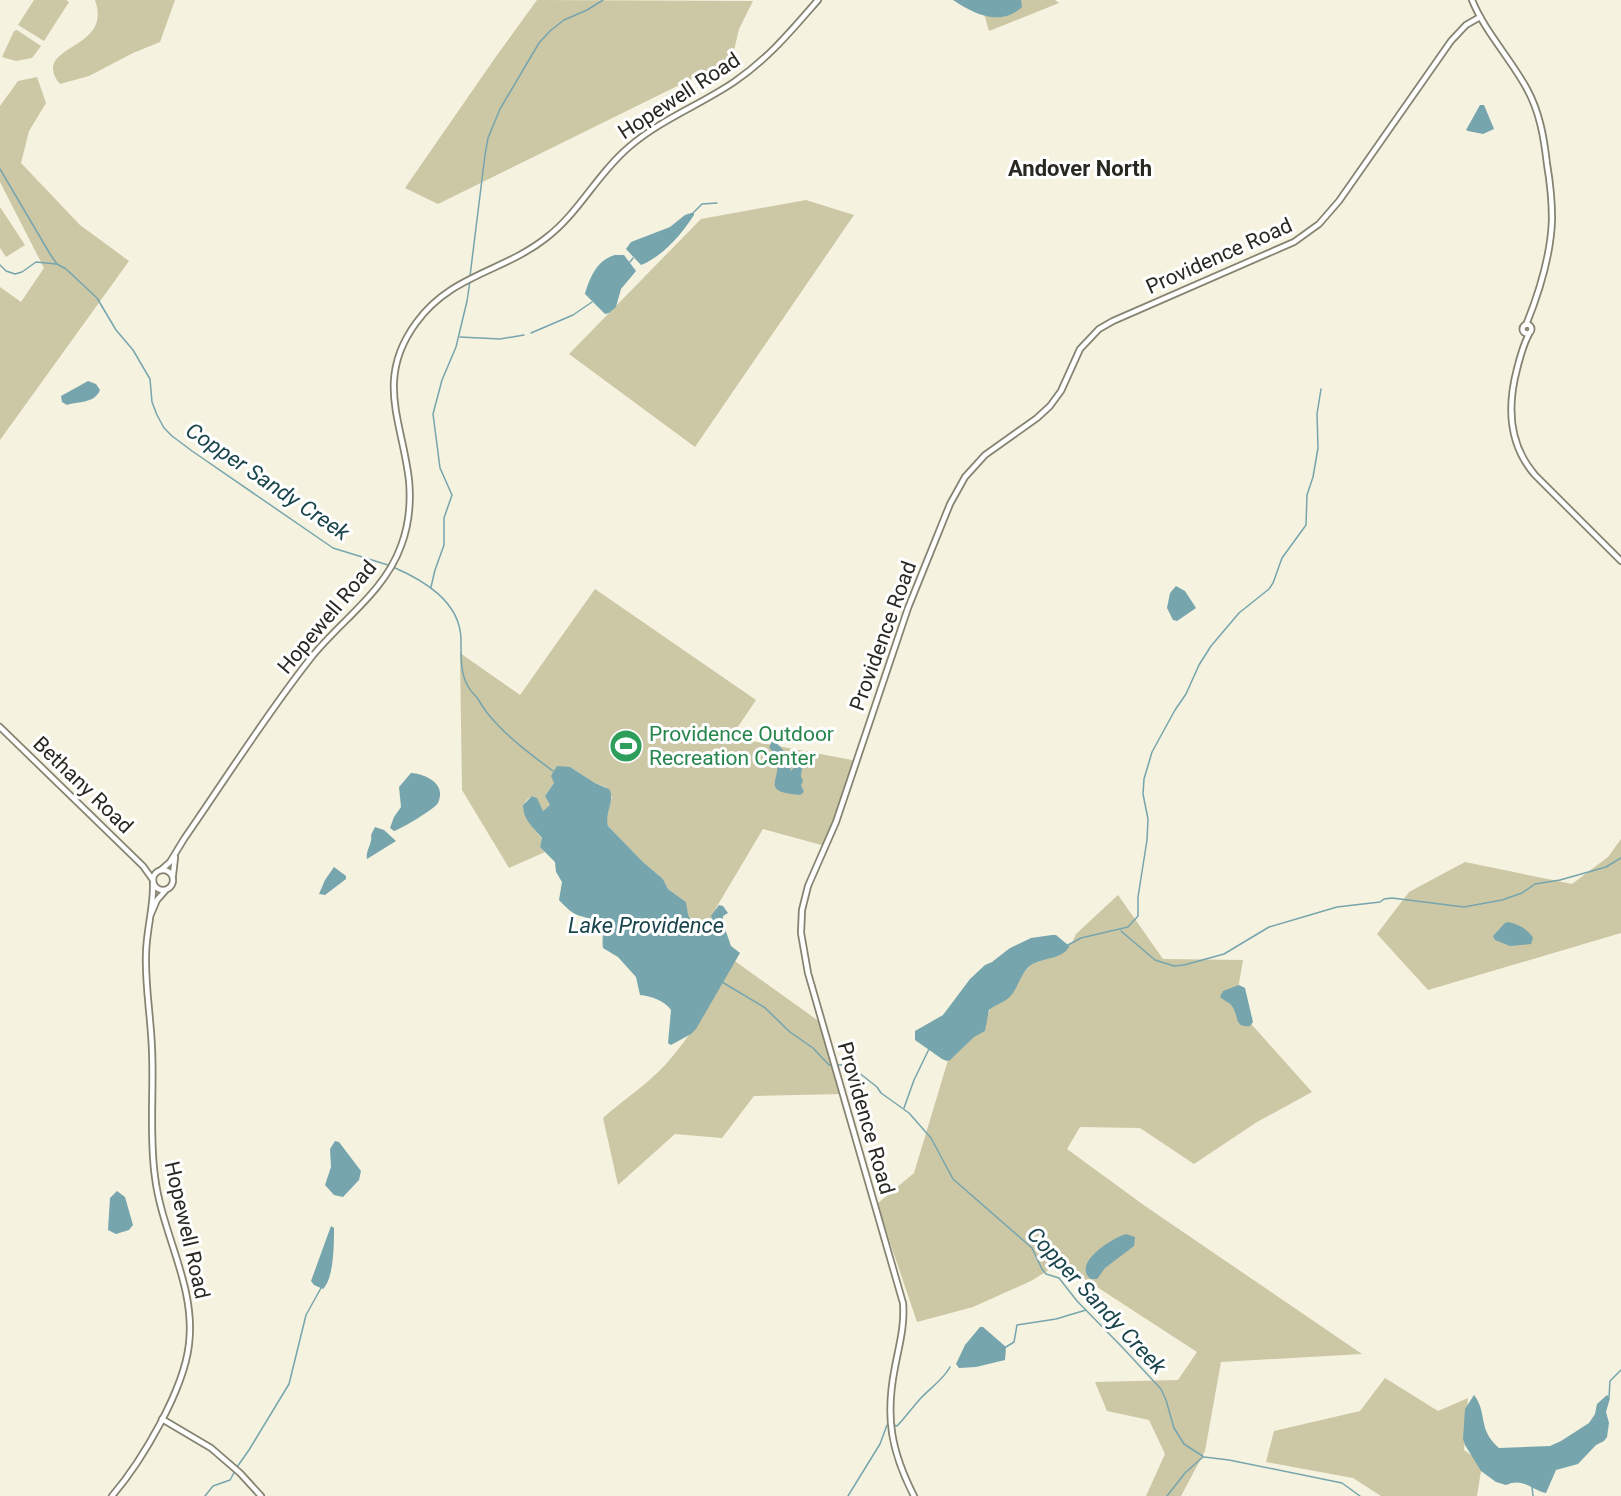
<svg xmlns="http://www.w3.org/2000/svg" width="1621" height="1496" font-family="Roboto,sans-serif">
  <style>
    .green { fill: #ccc7a5 }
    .water { fill: #76a5ae }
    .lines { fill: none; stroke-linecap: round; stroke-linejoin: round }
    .stream { stroke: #76a5ae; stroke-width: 1.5 }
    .tertiary-casing { stroke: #858371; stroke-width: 8 }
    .tertiary { stroke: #fff; stroke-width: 4.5 }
    .labels { text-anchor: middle; stroke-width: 6; stroke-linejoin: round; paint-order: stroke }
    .street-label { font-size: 21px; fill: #292821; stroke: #fff }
    .leisure-label { font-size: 21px; fill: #27864d; stroke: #fff; text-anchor: start }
    .neighbourhood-label { font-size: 22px; font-weight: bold; fill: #292821; stroke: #fff }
    .water-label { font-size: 22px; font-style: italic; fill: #1a454d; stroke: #fff }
  </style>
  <rect width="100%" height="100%" fill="#f5f2df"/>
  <g class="green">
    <path d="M34 0H66L69 2 44 41 18 25Z"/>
    <path d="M95 0H175L160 42 133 53 89 76 60 84C29 44 114 52 95 0Z"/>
    <path d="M537 0 753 1 739 29 732 59 438 204 405 188 495 58Z"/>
    <path d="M980 0H1055L1059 3 989 31Z"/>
    <path d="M17 30 41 46 32 58 16 61 2 57 14 31Z"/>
    <path d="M37 77 46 103 29 131 21 163 80 225 129 261 0 440V287L21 302 44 268 0 182V106L18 81Z"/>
    <path d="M806 200 854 215 695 447 569 354 701 219Z"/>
    <path d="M0 207 25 245 6 257 0 248Z"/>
    <path d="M595 589 756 700 731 737 857 761 825 846 763 829 716 908 711 924C708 925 701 929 697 928 687 925 687 910 686 902L668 889 663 879 643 862 608 826 606 819 612 797 606 787 595 783 570 767 554 783 545 796 550 805 543 811 534 796C510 804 533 827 542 839L540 847 545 852 509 868 462 790 460 653 520 695Z"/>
    <path d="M1621 839V933L1428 990 1377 934 1409 892 1465 862 1572 884 1608 857Z"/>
    <path d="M1118 895 1163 959 1243 960 1235 1006 1312 1092 1257 1122 1194 1164 1140 1128 1080 1127 1067 1149 1145 1206 1362 1354 1221 1362 1205 1451 1181 1496H1146L1165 1454 1149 1420 1107 1411 1095 1382 1178 1380 1197 1352 1060 1263 1031 1281 973 1307 917 1322 877 1204 914 1173 949 1057 986 1020 991 1007 1047 948 1072 943 1076 934Z"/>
    <path d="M732 959 820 1022 843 1094 754 1096 722 1138 675 1134 618 1185 603 1118C623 1100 648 1084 666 1064 694 1032 715 997 732 959Z"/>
    <path d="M1385 1378 1438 1411 1468 1398 1464 1450 1485 1465 1481 1471 1477 1496H1381L1353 1478 1266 1462 1274 1431 1360 1411Z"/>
  </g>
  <g class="water">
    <path d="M953 0H1021L1022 7C1000 27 974 14 953 0Z"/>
    <path d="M1480 105H1484L1494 129 1483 134 1468 131 1466 130Z"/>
    <path d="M694 212V215C682 234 662 257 641 265L626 249 631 242 670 227 685 215Z"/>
    <path d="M615 255H624L636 271 621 289 616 307 609 313 605 314 585 294C590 277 597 260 615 255Z"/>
    <path d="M88 381 96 384 100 390C94 404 79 401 67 405L62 402 61 396Z"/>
    <path d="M1176 586 1185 591 1196 608 1177 621 1173 620 1167 608 1170 593Z"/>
    <path d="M772 741C783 745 789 760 791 771L802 758 803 759 801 776 803 781 801 785 804 792 800 795C750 791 794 776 769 747Z"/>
    <path d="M557 766 570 767 595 783 609 789C616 800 604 813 608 826L643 862 663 879 668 889 686 902C688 914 688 921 698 929L711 924 713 921 711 916 719 905 723 906 728 913 723 916V923L731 946 740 953 696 1029 691 1034 671 1045 668 1043 671 1010C665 1001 651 996 640 995L636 977 618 957 603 948C601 934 607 932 596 920 576 915 574 916 559 900L562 882 556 872 555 862 540 847 542 838C533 827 523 820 523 805L532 796 537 798 543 811 550 805 545 796 554 783 551 776Z"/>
    <path d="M411 773C426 774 447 784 438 803 436 808 401 829 394 831L390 828 394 817 401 807 399 787Z"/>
    <path d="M375 827 384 830 396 841 367 859C365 851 373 843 371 835Z"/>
    <path d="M334 867 346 876V879L325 895 319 894 325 880Z"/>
    <path d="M1508 922C1518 924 1528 929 1533 938L1531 944 1510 946 1495 940 1493 936 1505 923Z"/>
    <path d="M1052 935H1056L1068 945 1069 947C1061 960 1043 957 1031 965 1019 974 1018 992 1006 1000 1000 1004 995 1005 989 1010L985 1031 974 1037 950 1060 947 1061 942 1059 915 1040V1031L943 1015 970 979 985 965 992 962 1010 948 1031 938Z"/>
    <path d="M1239 985 1245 988 1253 1022 1250 1026C1234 1028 1239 1016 1232 1006 1229 1002 1223 1000 1220 997L1223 991Z"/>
    <path d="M335 1141 339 1142 361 1171 359 1180 343 1197 334 1195 325 1185 331 1167 330 1149Z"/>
    <path d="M117 1191 125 1197 133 1225 129 1230 116 1234 108 1230 110 1198Z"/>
    <path d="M331 1226 334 1228C334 1244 334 1278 323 1289L314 1285 311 1281Z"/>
    <path d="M1126 1234 1135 1237 1134 1246 1105 1268 1097 1279H1091C1071 1264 1112 1238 1126 1234Z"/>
    <path d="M980 1327H983L1006 1347 1005 1360 976 1367 959 1368 956 1364 965 1345Z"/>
    <path d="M1474 1395C1488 1413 1477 1429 1499 1448L1550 1446 1561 1441 1589 1423 1595 1414 1597 1404 1607 1395 1610 1398 1606 1412 1609 1423 1607 1437 1604 1441 1596 1445 1578 1464 1556 1470 1546 1493C1532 1490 1523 1477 1506 1485L1496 1482 1481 1471 1465 1445 1463 1439 1465 1409Z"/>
  </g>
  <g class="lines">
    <g class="stream">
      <path d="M0 169 50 254 57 264 66 269 97 298 116 330 133 350 150 379 152 402 157 415 164 428 172 436 192 451 333 548 388 565"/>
      <path d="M694 212 702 204 717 203"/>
      <path d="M630 262 633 258"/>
      <path d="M0 265 6 271 15 274 22 272 36 262 56 264"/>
      <path d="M470 276 485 155 488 138 500 109 539 43 550 31 564 20 587 10 603 0"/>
      <path d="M531 333 573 315 592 302"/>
      <path d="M460 337 500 339 524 335"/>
      <path d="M393 567C423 580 460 601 461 639 461 655 460 675 469 688 471 692 475 695 478 699 481 704 484 709 488 714 506 736 530 754 553 771"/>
      <path d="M431 587 435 570 444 545V518L452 495 440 468 433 414 442 380 456 347 467 301 470 281"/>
      <path d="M1121 931 1155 960 1174 966 1184 965 1224 954 1269 927 1337 907 1380 902 1384 899 1392 898 1464 907 1502 900 1522 893 1535 884 1560 880 1606 867 1621 858"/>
      <path d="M1068 945 1081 938 1128 927 1138 916V897L1147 840 1148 819 1143 794 1144 779 1152 752 1175 710 1186 694 1199 665 1211 646 1239 613 1269 589 1273 583 1282 558 1306 525 1307 495 1313 477 1318 448 1317 414 1321 389"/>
      <path d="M722 982 764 1007 790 1032 813 1048 829 1065H831"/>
      <path d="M837 1065H844L858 1072 877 1087 881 1093 909 1113 931 1138 953 1179 1032 1248 1042 1269 1046 1274 1059 1278 1077 1301 1122 1347 1161 1389 1166 1400 1174 1428 1184 1444 1204 1457 1229 1460 1342 1483 1360 1496"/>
      <path d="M904 1108 914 1080 929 1049"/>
      <path d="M1006 1347 1014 1342 1017 1325 1056 1319 1086 1310"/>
      <path d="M1609 1397 1610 1381 1621 1370"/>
      <path d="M894 1425 897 1426C905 1418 912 1408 920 1399 930 1388 943 1380 950 1367"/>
      <path d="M237 1467 249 1450 289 1384 306 1315 321 1288"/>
      <path d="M1532 1486 1533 1496"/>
      <path d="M205 1496 213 1486 230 1480 235 1471"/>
      <path d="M848 1496 880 1444 887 1425"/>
      <path d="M1167 1496 1185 1473 1203 1457"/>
    </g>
    <defs>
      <g id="tertiary">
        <path d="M1472 0C1485 32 1511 59 1527 89 1540 113 1544 138 1547 164 1550 182 1552 200 1552 219 1551 254 1539 293 1526 325"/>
        <circle cx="1527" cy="329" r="4.5"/>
        <path d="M1529 334C1523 345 1520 357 1517 369 1507 407 1508 444 1535 475L1621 561"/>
        <path d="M0 727 143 866 153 880"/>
        <circle cx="163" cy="880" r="10"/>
        <path d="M161 870 170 862 184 839C225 780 265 716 310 659 340 621 384 593 401 546 409 525 411 502 409 480 402 421 375 379 416 323 450 275 503 272 546 238 579 213 597 174 629 147 660 120 700 105 734 82 769 58 791 31 818 0"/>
        <path d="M173 875 175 857"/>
        <path d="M151 914 157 900 165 891"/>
        <path d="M162 1419 211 1448 240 1473 261 1496"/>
        <path d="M112 1496C142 1461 184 1390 189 1344 196 1286 162 1234 155 1177 149 1135 154 1092 152 1050 151 1018 145 986 146 955 146 931 154 907 153 883"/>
        <path d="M914 1496C891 1451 885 1417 895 1367 899 1346 905 1325 903 1303L808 973 801 933 802 910 808 886 836 822 908 608 950 504 965 477 985 455 1037 418 1050 406 1061 391 1080 349 1099 329 1113 321 1294 242 1319 224 1339 201 1451 41 1466 25 1480 17"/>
      </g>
    </defs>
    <use href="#tertiary" class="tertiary-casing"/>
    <use href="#tertiary" class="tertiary"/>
  </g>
  <defs>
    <symbol id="stadium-disc" viewBox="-11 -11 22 22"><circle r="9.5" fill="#2e9e5b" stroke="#fff"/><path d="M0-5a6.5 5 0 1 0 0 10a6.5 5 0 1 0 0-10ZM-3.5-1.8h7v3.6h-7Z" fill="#fff"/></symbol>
  </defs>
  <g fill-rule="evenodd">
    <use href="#stadium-disc" x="607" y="727" width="38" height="38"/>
  </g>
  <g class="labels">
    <g class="street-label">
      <text transform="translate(679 96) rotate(-33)" y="7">Hopewell Road</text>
      <text transform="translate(1219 256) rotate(-24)" y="7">Providence Road</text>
      <text transform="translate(327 617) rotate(-50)" y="7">Hopewell Road</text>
      <text transform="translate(883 636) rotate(-70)" y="7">Providence Road</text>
      <text transform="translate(83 785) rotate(44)" y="7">Bethany Road</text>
      <text transform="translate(866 1118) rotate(74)" y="7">Providence Road</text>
      <text transform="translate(187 1230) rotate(77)" y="7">Hopewell Road</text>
    </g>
    <g class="leisure-label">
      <text x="649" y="741">Providence Outdoor<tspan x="649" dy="24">Recreation Center</tspan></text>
    </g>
    <g class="neighbourhood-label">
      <text x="1080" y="176">Andover North</text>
    </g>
    <g class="water-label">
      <text transform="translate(268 481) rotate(34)" y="8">Copper Sandy Creek</text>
      <text x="646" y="933">Lake Providence</text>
      <text transform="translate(1097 1300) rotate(47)" y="8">Copper Sandy Creek</text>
    </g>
  </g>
</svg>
